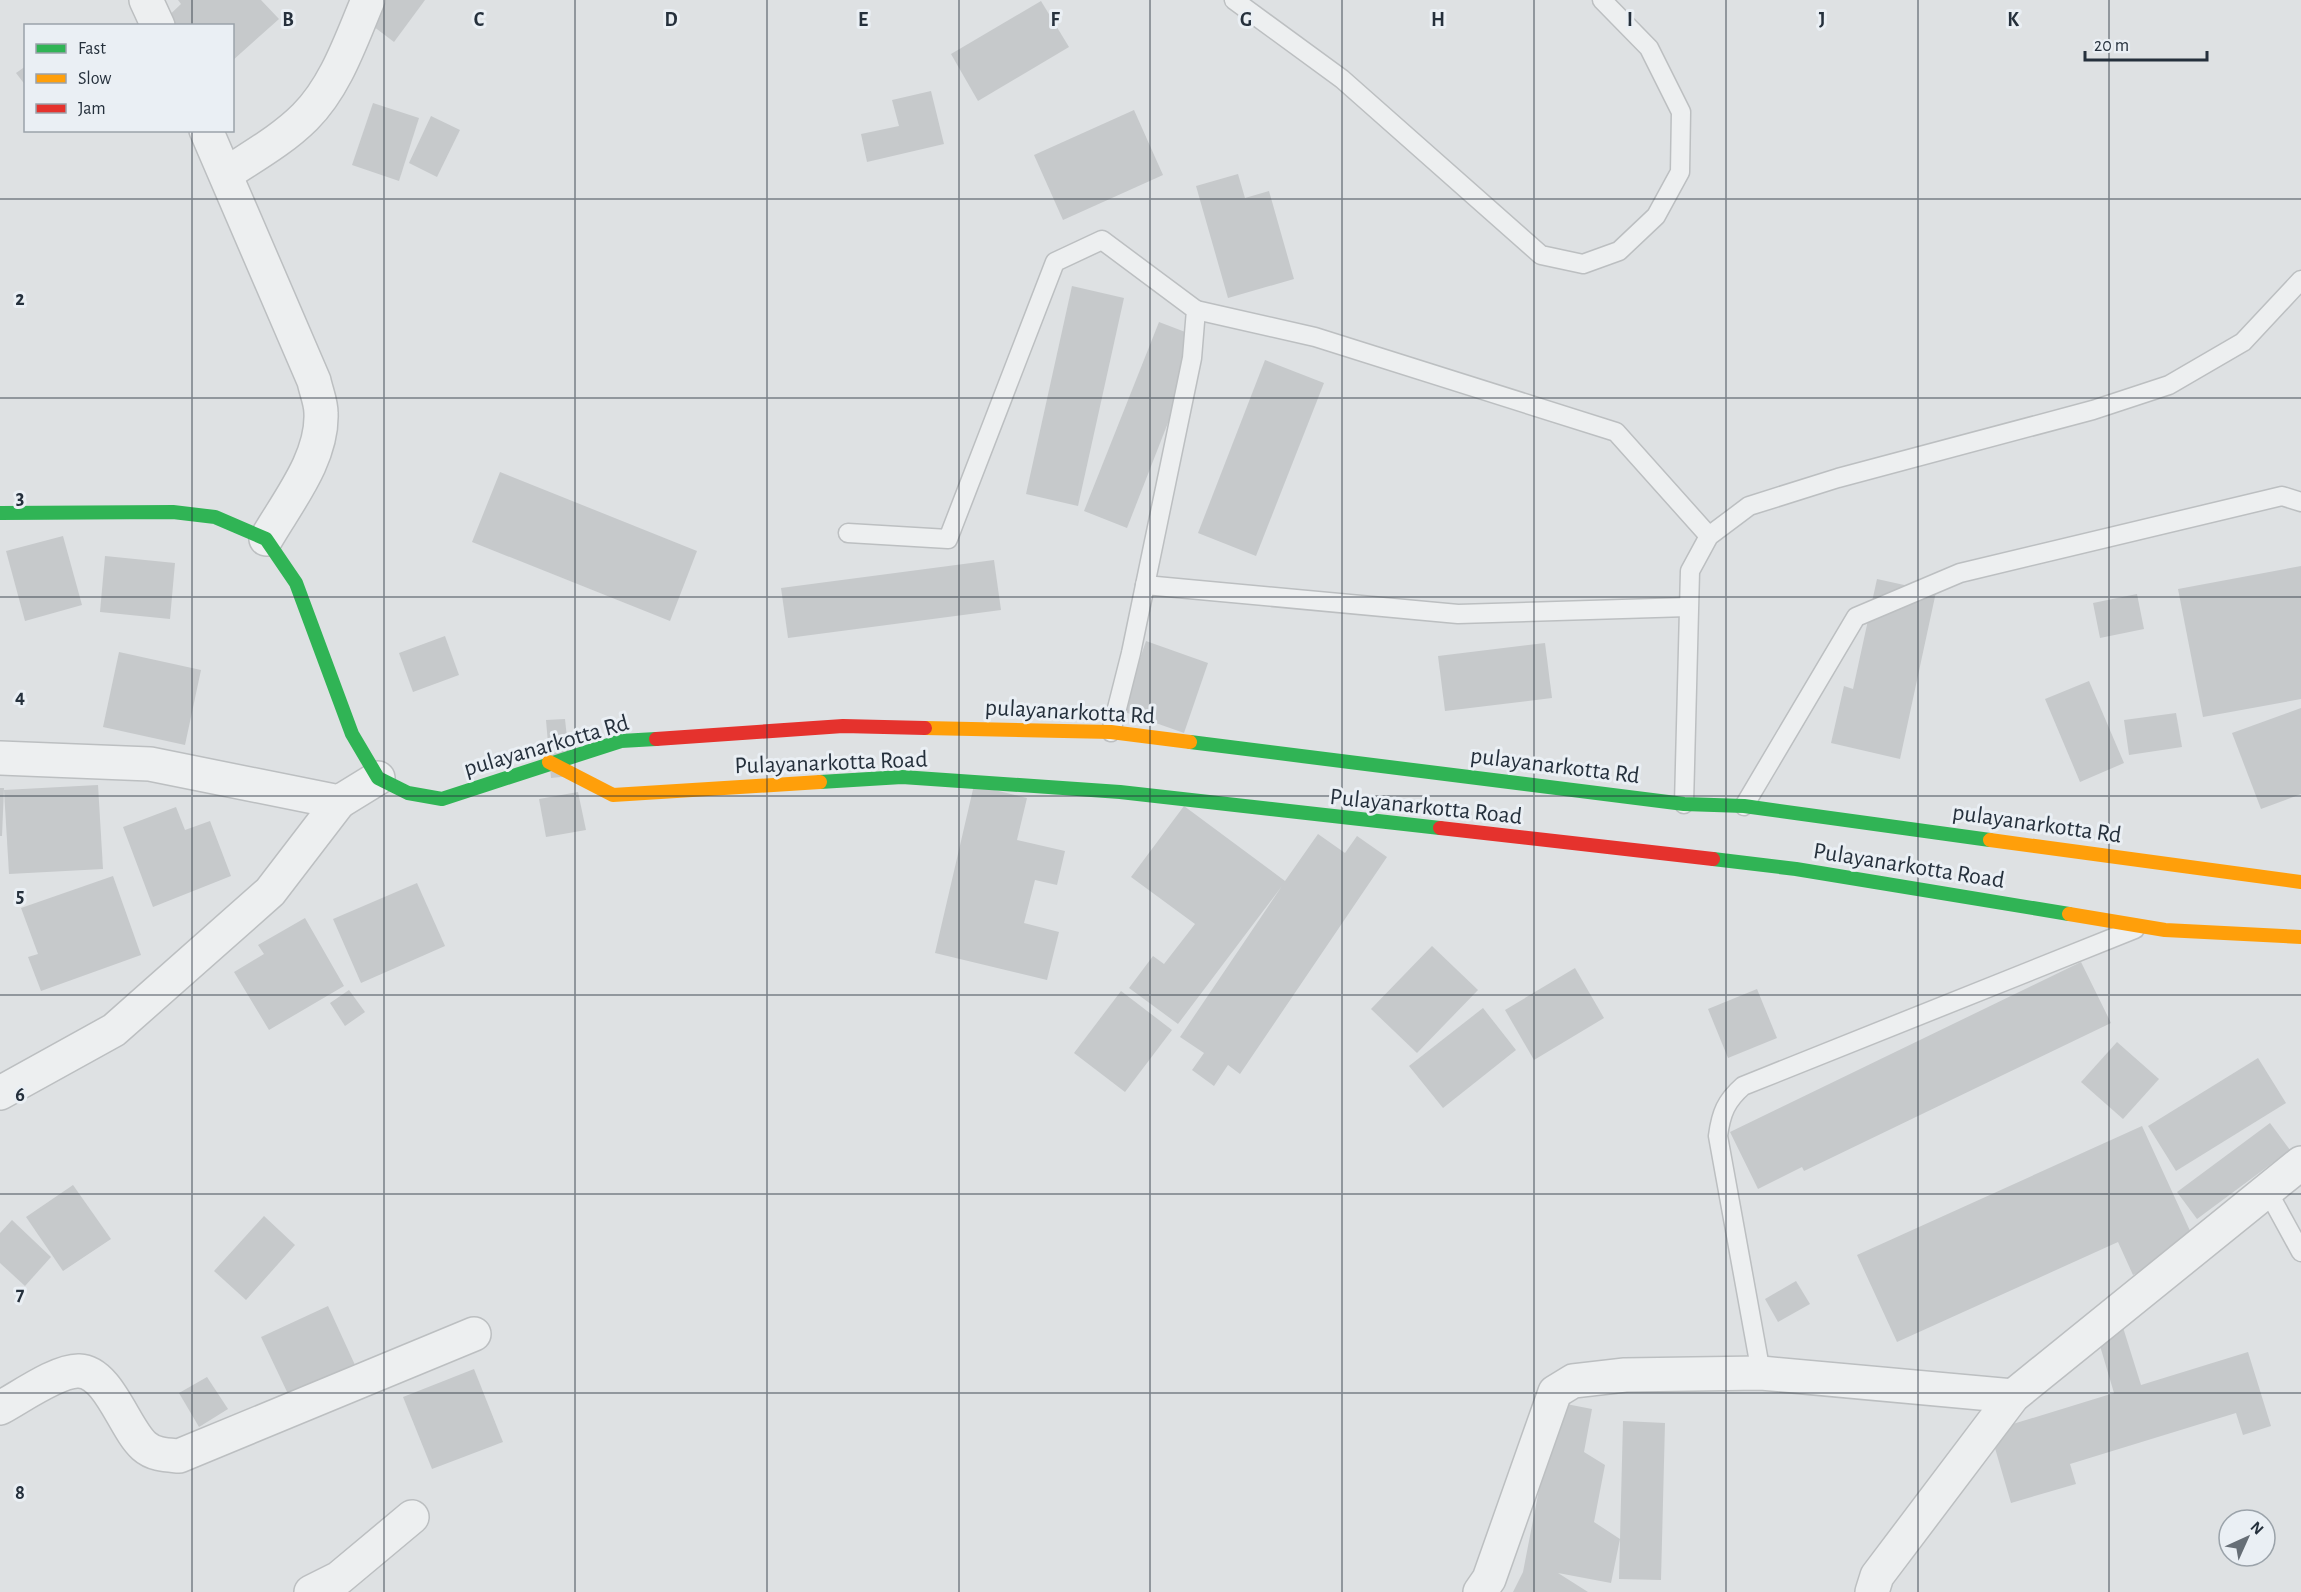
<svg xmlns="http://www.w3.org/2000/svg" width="2301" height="1592" font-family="'Alegreya Sans',sans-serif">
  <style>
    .building { fill: #c6c9cb }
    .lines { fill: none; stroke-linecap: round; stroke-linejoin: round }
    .lane-casing { stroke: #bcbfc1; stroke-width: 21 }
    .street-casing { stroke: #bcbfc1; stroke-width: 36 }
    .lane { stroke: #edeff0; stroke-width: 18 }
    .street { stroke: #edeff0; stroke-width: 33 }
    .fast { stroke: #30b455; stroke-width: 14 }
    .slow { stroke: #ff9f0a; stroke-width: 14 }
    .jam { stroke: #e5322d; stroke-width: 14 }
    .grid { fill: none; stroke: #25303c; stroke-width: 1.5; stroke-opacity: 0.55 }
    .labels { text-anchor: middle; stroke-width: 6; stroke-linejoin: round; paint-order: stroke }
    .street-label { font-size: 24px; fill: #25303c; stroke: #eaeff4 }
    .grid-label { font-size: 20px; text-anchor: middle; font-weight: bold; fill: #25303c; stroke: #eaeff4; stroke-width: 6; stroke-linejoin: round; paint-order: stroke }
  </style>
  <rect width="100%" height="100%" fill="#dee1e3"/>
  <g class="building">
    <path d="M178 0H261L279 19 232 61V26H158L181 4Z"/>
    <path d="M374 0H425L394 42 361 17Z"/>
    <path d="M1041 1 1069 47 978 101 951 54Z"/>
    <path d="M26 66V86L16 73Z"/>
    <path d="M931 91 944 144 867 162 861 134 899 126 892 100Z"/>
    <path d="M373 103 419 118 399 181 352 165Z"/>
    <path d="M1134 110 1163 175 1063 220 1034 155Z"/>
    <path d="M431 116 460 130 437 177 409 163Z"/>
    <path d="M1238 174 1245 198 1269 191 1294 279 1228 298 1196 186Z"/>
    <path d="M1072 286 1124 298 1078 506 1026 494Z"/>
    <path d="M1159 322 1201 338 1127 528 1084 511Z"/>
    <path d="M1265 360 1324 383 1256 556 1198 533Z"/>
    <path d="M500 472 697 551 670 621 472 542Z"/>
    <path d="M63 536 82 605 25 621 6 551Z"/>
    <path d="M105 556 175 563 170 619 100 612Z"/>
    <path d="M994 560 1001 610 788 638 781 588Z"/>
    <path d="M2301 566V699L2203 717 2178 589Z"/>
    <path d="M1877 579 1936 592 1900 759 1831 743 1844 686 1853 689Z"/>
    <path d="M2137 594 2144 629 2100 638 2093 603Z"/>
    <path d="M445 636 459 675 413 692 399 653Z"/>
    <path d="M1146 641 1208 663 1184 733 1122 711Z"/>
    <path d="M1545 643 1552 698 1445 711 1438 656Z"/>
    <path d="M119 652 201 670 185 745 103 727Z"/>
    <path d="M2089 681 2124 763 2080 782 2045 699Z"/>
    <path d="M2301 708V794L2261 809 2232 733Z"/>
    <path d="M2176 713 2182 747 2129 755 2124 720Z"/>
    <path d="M565 719 571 776 551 778 546 720Z"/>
    <path d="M98 785 103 869 9 874 4 790Z"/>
    <path d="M974 785 1027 798 1017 840 1065 851 1057 885 1035 880 1024 923 1059 932 1047 980 935 953Z"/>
    <path d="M0 788H4L2 836H0Z"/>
    <path d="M578 792 586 830 546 837 539 799Z"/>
    <path d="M1184 806 1285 881 1318 834 1345 853 1357 836 1387 857 1240 1074 1228 1065 1214 1086 1192 1070 1204 1053 1180 1037 1282 886 1178 1024 1129 988 1153 956 1164 964 1195 924 1131 877Z"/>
    <path d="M176 807 185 830 210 821 231 876 153 907 123 827Z"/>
    <path d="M113 876 141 955 41 991 28 957 38 954 21 908Z"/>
    <path d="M417 883 445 946 361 983 333 919Z"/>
    <path d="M305 918 344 986 269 1030 234 972 264 954 258 945Z"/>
    <path d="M1432 946 1478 990 1417 1053 1371 1009Z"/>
    <path d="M2081 962 2111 1023 1804 1171 1802 1167 1758 1189 1730 1132Z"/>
    <path d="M1575 968 1604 1018 1534 1060 1505 1010Z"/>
    <path d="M1757 989 1777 1038 1728 1058 1708 1009Z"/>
    <path d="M349 990 365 1012 345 1026 330 1003Z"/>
    <path d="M1121 991 1172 1030 1125 1092 1074 1053Z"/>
    <path d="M1483 1008 1516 1050 1443 1108 1409 1066Z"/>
    <path d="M2117 1042 2159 1079 2123 1119 2081 1082Z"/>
    <path d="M2258 1058 2286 1103 2176 1171 2148 1126Z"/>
    <path d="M2270 1123 2290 1150 2197 1219 2177 1192Z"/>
    <path d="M2142 1126 2197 1246 2133 1275 2118 1242 1897 1342 1857 1255Z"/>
    <path d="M73 1185 111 1239 63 1271 26 1217Z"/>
    <path d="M264 1216 295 1245 246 1300 214 1271Z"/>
    <path d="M12 1220 51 1257 25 1286 0 1263V1233Z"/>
    <path d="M1796 1281 1810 1304 1778 1322 1765 1299Z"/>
    <path d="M328 1306 355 1365 289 1396 261 1337Z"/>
    <path d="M2121 1321 2141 1385 2248 1352 2271 1426 2243 1435 2236 1413 2070 1464 2076 1484 2011 1503 1990 1431 2114 1393 2095 1329Z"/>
    <path d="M474 1369 503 1442 432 1469 403 1397Z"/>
    <path d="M207 1377 228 1409 199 1427 179 1393Z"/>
    <path d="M1556 1402 1592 1409 1584 1452 1605 1465 1594 1522 1620 1539 1611 1583 1558 1573 1588 1592H1513L1523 1572Z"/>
    <path d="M1623 1421 1665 1423 1661 1580 1619 1579Z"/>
  </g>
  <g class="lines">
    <defs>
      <g id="lane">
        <path d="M1234 0 1342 79 1541 255 1583 264 1619 251 1656 216 1680 172 1681 112 1649 48 1602 0"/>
        <path d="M1196 310 1315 337 1616 432 1709 536"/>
        <path d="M848 533 948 539 1055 262 1102 240 1196 310 1192 358 1131 653 1111 732"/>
        <path d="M1145 585 1458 614 1688 607"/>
        <path d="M1684 804 1690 571 1709 536 1749 506 1838 478 2093 410 2169 385 2243 342 2301 280"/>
        <path d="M1744 806 1856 617 1960 573 2282 496 2301 502"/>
        <path d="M2267 1190 2301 1252"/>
        <path d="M1761 1373 1718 1136C1721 1113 1726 1101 1743 1086L2135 929"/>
      </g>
      <g id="street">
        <path d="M146 0 158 26"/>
        <path d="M206 130 314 381C316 391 321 402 321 413 323 458 288 501 266 539"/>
        <path d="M226 174C253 156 282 140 305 117 336 86 351 40 368 0"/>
        <path d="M0 758 150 764 339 802 378 778"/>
        <path d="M0 1093 114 1030 270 892 339 802"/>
        <path d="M0 1408C19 1398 58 1370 79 1371 109 1372 124 1428 144 1446 154 1455 167 1455 179 1456L474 1334"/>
        <path d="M311 1592 339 1578 412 1517"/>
        <path d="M1480 1592 1489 1579 1555 1392 1573 1381 1625 1375 1761 1373 2013 1396"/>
        <path d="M1872 1592 1877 1576 2013 1396 2301 1163"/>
      </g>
    </defs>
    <use href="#lane" class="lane-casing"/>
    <use href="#street" class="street-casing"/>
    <use href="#lane" class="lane"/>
    <use href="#street" class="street"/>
    <g class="fast">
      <path d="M0 513 173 512 215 517 266 539 296 583 352 734 378 778 408 793 442 799 621 741 656 739"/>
      <path d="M1190 742 1684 804 1744 806 1990 840"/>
      <path d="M820 782 902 777 1120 792 1440 828"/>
      <path d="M1713 859 1796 869 2069 914"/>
    </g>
    <g class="slow">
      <path d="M925 728 1111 732 1190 742"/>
      <path d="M549 762 613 795 820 782"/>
      <path d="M1990 840 2301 882"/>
      <path d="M2069 914 2165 930 2301 937"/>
    </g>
    <g class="jam">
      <path d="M656 739 843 726 925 728"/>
      <path d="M1440 828 1713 859"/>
    </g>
  </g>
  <path class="grid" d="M192 0V26M384 0V1592M575 0V1592M767 0V1592M959 0V1592M1150 0V1592M1342 0V1592M1534 0V1592M1726 0V1592M1918 0V1592M2109 0V1592M192 130V1592M0 199H2301M0 398H2301M0 597H2301M0 796H2301M0 995H2301M0 1194H2301M0 1393H2301"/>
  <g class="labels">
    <g class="street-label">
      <text transform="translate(1070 711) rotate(3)" y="8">pulayanarkotta Rd</text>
      <text transform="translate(546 745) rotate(-16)" y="8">pulayanarkotta Rd</text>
      <text transform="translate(831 762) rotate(-2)" y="8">Pulayanarkotta Road</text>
      <text transform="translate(1555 765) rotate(7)" y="8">pulayanarkotta Rd</text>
      <text transform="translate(1426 806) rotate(6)" y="8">Pulayanarkotta Road</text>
      <text transform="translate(2037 823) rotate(8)" y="8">pulayanarkotta Rd</text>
      <text transform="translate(1909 865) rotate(9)" y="8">Pulayanarkotta Road</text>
    </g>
  </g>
  <g class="grid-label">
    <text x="288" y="26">B</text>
    <text x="479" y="26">C</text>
    <text x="671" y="26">D</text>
    <text x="863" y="26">E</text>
    <text x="1055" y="26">F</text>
    <text x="1246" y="26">G</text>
    <text x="1438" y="26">H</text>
    <text x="1630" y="26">I</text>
    <text x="1822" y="26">J</text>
    <text x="2013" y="26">K</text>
    <text x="20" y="305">2</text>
    <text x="20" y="504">3</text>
    <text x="20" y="703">4</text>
    <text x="20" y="902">5</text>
    <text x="20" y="1101">6</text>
    <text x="20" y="1300">7</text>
    <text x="20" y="1499">8</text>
  </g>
  <rect x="24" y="24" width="210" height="108" fill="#eaeff4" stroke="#9ba3aa" stroke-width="1.5"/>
  <rect x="36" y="44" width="30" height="9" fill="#30b455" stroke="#9ba3aa" stroke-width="1.5"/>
  <text x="78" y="54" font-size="18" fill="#25303c">Fast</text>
  <rect x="36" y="74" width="30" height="9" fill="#ff9f0a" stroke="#9ba3aa" stroke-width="1.5"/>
  <text x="78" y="84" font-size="18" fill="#25303c">Slow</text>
  <rect x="36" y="104" width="30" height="9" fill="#e5322d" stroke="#9ba3aa" stroke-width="1.5"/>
  <text x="78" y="114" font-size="18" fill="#25303c">Jam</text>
  <g transform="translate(2247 1538) rotate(45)"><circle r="28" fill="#eaeff4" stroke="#9ba3aa" stroke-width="1.5"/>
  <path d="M0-4.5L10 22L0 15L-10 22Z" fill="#666e76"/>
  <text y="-9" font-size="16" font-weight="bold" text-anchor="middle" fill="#25303c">N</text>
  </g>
  <path d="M2085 51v9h122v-9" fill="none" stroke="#25303c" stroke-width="3"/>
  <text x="2094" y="51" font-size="18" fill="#25303c" stroke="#eaeff4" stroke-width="4.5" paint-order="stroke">20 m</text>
</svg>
